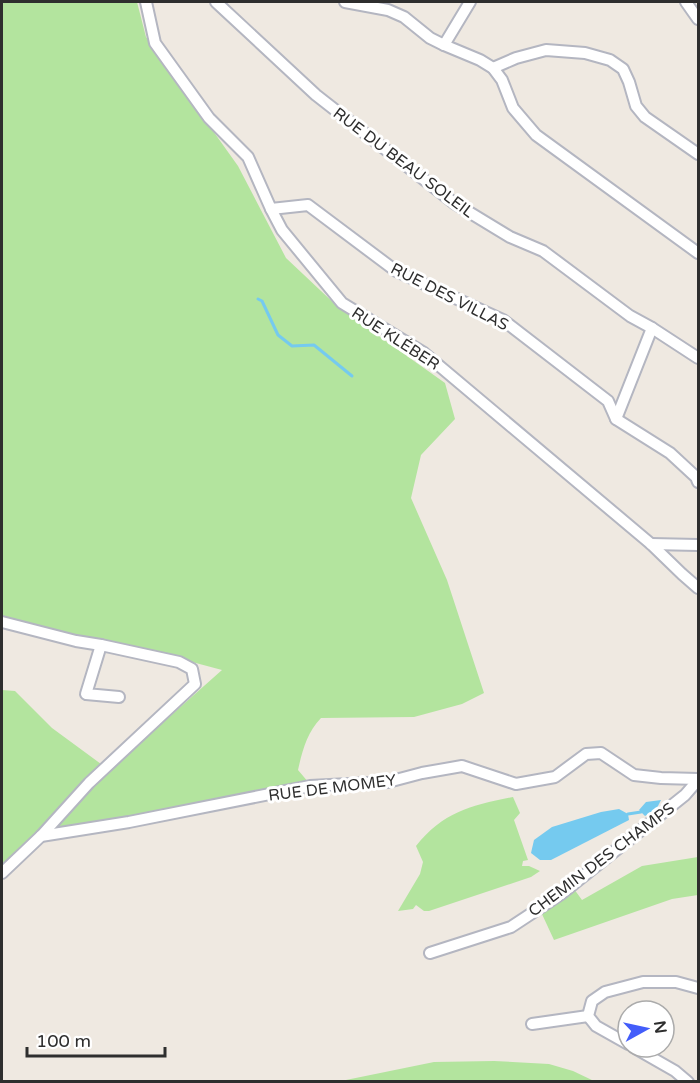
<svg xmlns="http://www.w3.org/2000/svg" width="700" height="1083" font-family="'Varela Round',sans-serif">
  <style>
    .green { fill: #b3e49e }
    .water { fill: #75caef }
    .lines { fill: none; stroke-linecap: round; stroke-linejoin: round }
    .stream { stroke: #75caef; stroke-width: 3 }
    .minor-casing { stroke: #b4b6c1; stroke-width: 14 }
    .minor { stroke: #fff; stroke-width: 10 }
    .labels { text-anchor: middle; stroke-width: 6; stroke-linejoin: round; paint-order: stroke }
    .street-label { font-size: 16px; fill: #2e2e2e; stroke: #fff }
  </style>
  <rect width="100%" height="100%" fill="#efe9e1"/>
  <g class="green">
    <path d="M2 2H137L146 37 238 166 286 258 338 307 445 383 455 419 421 455 411 498 447 580 484 693 462 704 414 717 321 718C307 732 302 752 298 770L309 783 67 829 53 827 61 813 222 670 136 647 62 634 2 619Z"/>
    <path d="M2 690 15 691 52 728 101 764 41 836 2 871Z"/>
    <path d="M513 797 520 813 514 820 528 860 523 861 522 866H529L540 871 531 877 429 911H424L416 905 413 909 398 911 420 874 423 862 416 846C443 812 472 805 513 797Z"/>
    <path d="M698 857V895L672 899 554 940 541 912 574 889 582 900 642 866Z"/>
    <path d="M494 1061 549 1064 573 1071 594 1081H341L434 1062Z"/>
  </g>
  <g class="water">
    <path d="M661 800 656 810 645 816 639 810 646 802Z"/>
    <path d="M619 809 628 814 629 820 551 860H540L531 853 534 840 552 827 601 812Z"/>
  </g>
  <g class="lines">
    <g class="stream">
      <path d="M258 299 262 301 278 335 292 346 314 345 352 376"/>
      <path d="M628 814 641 812"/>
    </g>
    <defs>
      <g id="minor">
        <path d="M146 2 155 43 209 118 248 157 271 209 282 230 342 303 424 353 651 544 682 574 698 588"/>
        <path d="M216 2 316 95 454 203 510 237 543 251 630 316 652 328 698 358"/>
        <path d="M345 2 388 10 404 17 430 38 444 45"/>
        <path d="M470 2 444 45 480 60 493 68 502 80 513 108 536 135 698 253"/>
        <path d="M686 2 698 19"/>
        <path d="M493 68 516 58 546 50 585 53 610 60 623 69 629 82 636 106 645 117 698 154"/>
        <path d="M271 209 308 205 396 271 503 320 608 401 616 419 670 453 696 477 698 482"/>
        <path d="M616 419 652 328"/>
        <path d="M651 544 698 545"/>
        <path d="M2 622 76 641 101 645 179 662 192 669 195 684 89 783 41 836"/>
        <path d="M101 645 86 694 119 697"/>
        <path d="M2 873 41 836 129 822 310 786 388 782 422 773 462 766 516 784 555 777 586 754 601 753 634 775 661 778 698 779"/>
        <path d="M430 953 511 927 561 894 685 795 698 780"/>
        <path d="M532 1024 588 1016"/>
        <path d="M628 1044 596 1026 588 1016 592 1001 605 992 643 982H676L698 988"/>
        <path d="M633 1047 675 1071 688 1082"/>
      </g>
    </defs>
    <use href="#minor" class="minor-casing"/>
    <use href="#minor" class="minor"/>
  </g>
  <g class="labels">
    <g class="street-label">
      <text transform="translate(404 162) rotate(37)" y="6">RUE DU BEAU SOLEIL</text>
      <text transform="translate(450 296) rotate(27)" y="6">RUE DES VILLAS</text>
      <text transform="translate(396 338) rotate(33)" y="6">RUE KLÉBER</text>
      <text transform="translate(332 787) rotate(-7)" y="6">RUE DE MOMEY</text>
      <text transform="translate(601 859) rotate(-37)" y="6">CHEMIN DES CHAMPS</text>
    </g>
  </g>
  <rect width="700" height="1083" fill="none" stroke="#2e2e2e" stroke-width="6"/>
  <g transform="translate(646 1029) rotate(82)"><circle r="28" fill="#ffffff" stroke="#ababab" stroke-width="1.5"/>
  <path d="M0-4.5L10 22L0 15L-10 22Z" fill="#435dfa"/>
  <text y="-9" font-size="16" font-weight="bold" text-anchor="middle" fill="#2e2e2e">N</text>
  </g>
  <path d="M27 1047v9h138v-9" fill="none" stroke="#2e2e2e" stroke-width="3"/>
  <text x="36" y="1047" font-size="18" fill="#2e2e2e" stroke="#ffffff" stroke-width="4.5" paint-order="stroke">100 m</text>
</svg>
